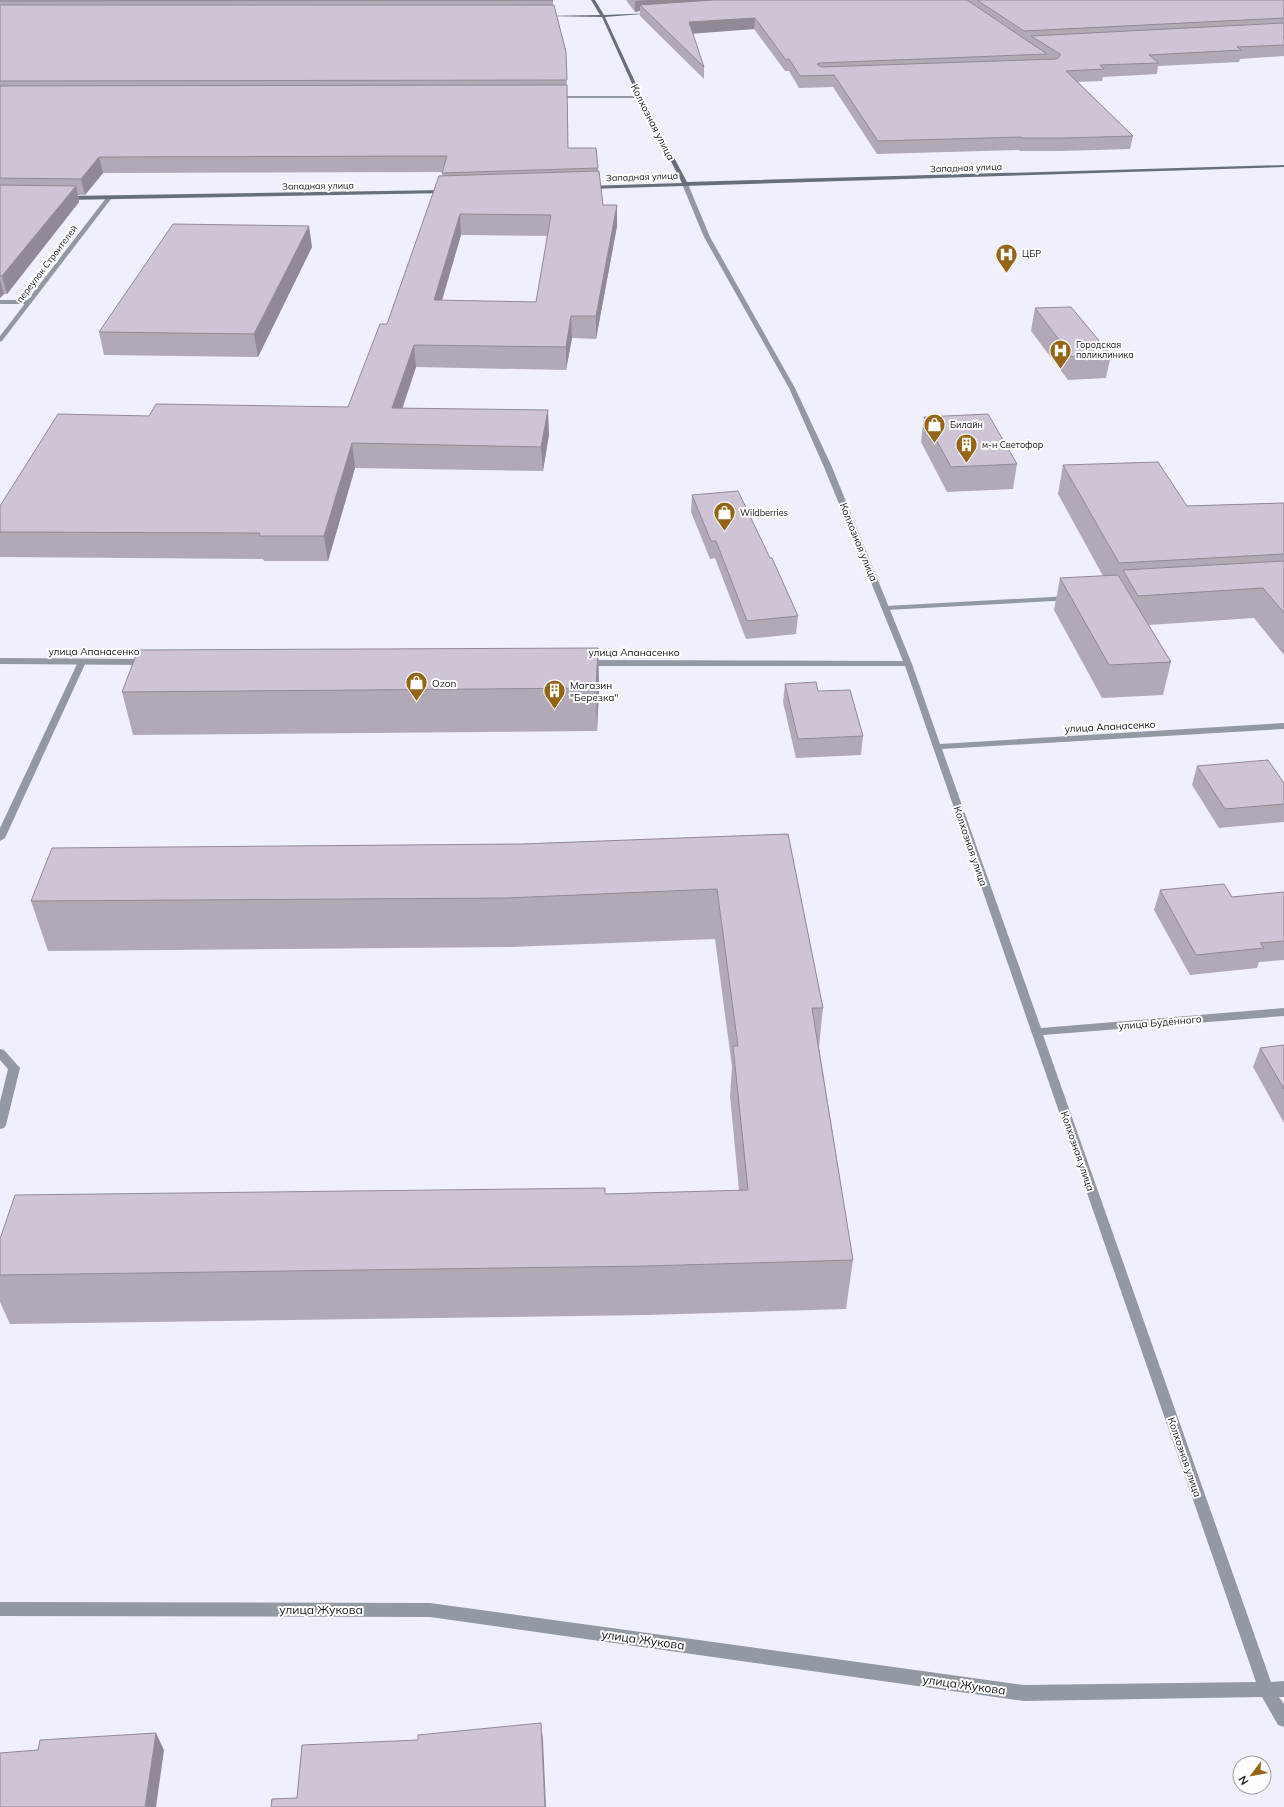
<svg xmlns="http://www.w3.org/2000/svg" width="1284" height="1807" font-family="Mulish,sans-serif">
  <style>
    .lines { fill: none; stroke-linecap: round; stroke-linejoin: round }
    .lane { fill: #9399a0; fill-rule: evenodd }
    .street { fill: #9399a0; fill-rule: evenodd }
    .secondary { fill: #676f79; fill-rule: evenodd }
    .wall { fill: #b2a9b7; fill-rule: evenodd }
    .shaded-wall { fill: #918995 }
    .building { fill: #cfc4d5; stroke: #918995; fill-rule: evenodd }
    .labels { text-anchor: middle; stroke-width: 4; stroke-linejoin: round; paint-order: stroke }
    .far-street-label { font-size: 9px; fill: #15151c; stroke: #fefefe }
    .far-poi-label { font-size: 9px; fill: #15151c; stroke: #fefefe; text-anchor: start }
    .street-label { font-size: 10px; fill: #15151c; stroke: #fefefe }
    .poi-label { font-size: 10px; fill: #15151c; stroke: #fefefe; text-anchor: start }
    .near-street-label { font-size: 12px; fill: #15151c; stroke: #fefefe }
  </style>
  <rect width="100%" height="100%" fill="#eff0fc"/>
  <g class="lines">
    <g class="lane">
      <path d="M106 198 111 199 2 341 0 342V336Z"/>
      <path d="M1069 596H1072V600L886 610 882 608 886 606Z"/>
      <path d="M82 659 86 662 5 838 0 841V828L78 662Z"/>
      <path d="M0 1049 4 1050 20 1068 6 1125 4 1128 0 1129V1102L8 1069 0 1060Z"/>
    </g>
    <g class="street">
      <path d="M552 96H640L642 97 640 98H554Z"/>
      <path d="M685 182 688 184 710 237 795 388 832 467 912 664 940 744 1284 723V729L942 749 1041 1028 1284 1008V1016L1043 1035 1271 1682 1284 1681V1697H1279L1284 1704V1727L1278 1725 1262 1697 1024 1701 430 1617 0 1616V1602L430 1603 1024 1685 1256 1682 905 666H586L582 663 586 660 903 661 824 467 789 388 704 237 682 184Z"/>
      <path d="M0 300H29L32 302 29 304H0Z"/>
      <path d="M0 658 146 659 150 662 146 665 0 664Z"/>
    </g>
    <g class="secondary">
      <path d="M591 0H595L604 15 654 13 605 17 642 97 687 182 1284 165V167L588 189 586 186 682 183 638 97 602 17 542 16 600 15Z"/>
      <path d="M446 190 448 193 66 200 63 198 66 196Z"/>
    </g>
  </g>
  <g class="wall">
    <path d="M0 0H553V5L566 52 568 148 598 168 603 205H617V226L596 339 572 338 566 370 416 367 402 408 549 434 543 471 355 468 328 561H264L263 559 0 557V506L149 416 348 407 387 324 442 176V172L103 173 85 195H78L79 202 7 294H4L0 298ZM461 235 548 236 536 302 442 301Z"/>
    <path d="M626 0H1284V56L1240 59 1239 62 1158 66 1157 74 1103 77 1102 81 1078 82 1133 136 1130 149 1062 151H1020L1019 150 877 154 833 87 799 88 789 71H785L754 29 692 33 704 67V79L640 16V11L635 12Z"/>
    <path d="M312 247 258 357 104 355 99 332Z"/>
    <path d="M1035 308 1111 355 1106 378 1068 380 1031 331Z"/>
    <path d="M924 417 1017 464 1013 489 947 492 921 442Z"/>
    <path d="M1063 465 1187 506 1284 503V655L1254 618 1149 625 1171 662 1163 695 1102 698 1054 610 1060 578 1103 576 1058 494Z"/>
    <path d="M692 495 770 558 798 616 796 634 746 639 715 558 710 559 691 512Z"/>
    <path d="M598 648 599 689 597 731 133 735 122 692Z"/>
    <path d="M785 684 863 736 861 755 796 758 783 702Z"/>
    <path d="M1197 766 1284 783V822L1219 828 1192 785Z"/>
    <path d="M788 834 823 1008 819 1047 853 1260 846 1309 647 1315 10 1324 0 1302V1239L739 1190 730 1096 732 1067 715 939 510 947 48 951 31 901 522 844Z"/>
    <path d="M1160 890 1232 897 1284 892V960L1259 962 1257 968 1190 975 1154 910Z"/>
    <path d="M1284 1045V1123L1253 1067 1260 1048Z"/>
  </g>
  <g class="shaded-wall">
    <path d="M646 0H824L640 5V11L635 12V1Z"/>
    <path d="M755 18 754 29 689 34V22Z"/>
    <path d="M99 157 103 173 85 195 81 179Z"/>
    <path d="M76 186 79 202 7 294 2 276Z"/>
    <path d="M617 205V226L596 339V316Z"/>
    <path d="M460 214 461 235 435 323 434 300Z"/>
    <path d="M309 226 312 247 258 357 254 334Z"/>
    <path d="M0 280 4 294 0 298Z"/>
    <path d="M571 316 572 338 566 370V347Z"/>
    <path d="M414 345 416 367 395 431 392 408Z"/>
    <path d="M548 410 549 434 543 471 541 447Z"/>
    <path d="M352 443 355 468 328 561 324 536Z"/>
    <path d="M598 648 599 689 597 731 596 688Z"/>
    <path d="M541 1723 543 1740 546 1807H545Z"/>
    <path d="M156 1733 164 1750 156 1807H145Z"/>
  </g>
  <g class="building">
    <path d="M0 0H553L0 1Z"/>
    <path d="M714 0H967L1047 54 819 63 817 64 821 67 1057 59 1060 56V54L1031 36 1284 23V37H1283H1284V45L1237 47 1242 50 1149 55 1159 63 1100 65 1104 69 1066 71 1133 136 1064 138H1022L1021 137 878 141 834 75 800 76 789 59 786 60 755 18 689 22 704 67 640 5Z"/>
    <path d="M977 0H1284V18L1024 31Z"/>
    <path d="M0 5H554L566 52 567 80 0 81Z"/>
    <path d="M567 85 568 148H596L598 168 442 173 447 156 99 157 81 179 0 178V86Z"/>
    <path d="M599 171 603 205H617L596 316H571L566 347 414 345 392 408 548 410 541 447 352 443 324 536H259L260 533 0 532V506L58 414 149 416 156 404 348 407 380 324H387L439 176ZM460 214 551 215 536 302 434 300Z"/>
    <path d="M0 185 76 186 2 276H0Z"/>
    <path d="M173 224 309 226 254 334 99 332Z"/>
    <path d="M1071 307 1111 355 1072 357 1035 308Z"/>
    <path d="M988 414 1017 464 951 467 924 417Z"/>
    <path d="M1158 462 1187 506 1284 503V554L1119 563 1063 465Z"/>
    <path d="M738 491 770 558H772L798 616 747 621 716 541H711L692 495Z"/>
    <path d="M1284 561V613L1263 588 1138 596 1123 570Z"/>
    <path d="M1118 575 1171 662 1109 665 1060 578Z"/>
    <path d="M598 648 596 688 122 692 138 650Z"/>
    <path d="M816 682 818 691 850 690 863 736 798 739 785 684Z"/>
    <path d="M1268 760 1284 783V804L1225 809 1197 766Z"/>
    <path d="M788 834 823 1008H812L853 1260 647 1266 0 1275V1239L15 1195 605 1188V1194L748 1190 733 1046H738L717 889 506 898 31 901 52 848 522 844Z"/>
    <path d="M1224 884 1232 897 1284 892V941L1260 943 1264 948 1196 955 1160 890Z"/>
    <path d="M1284 1045V1089L1260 1048Z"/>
    <path d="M541 1723 545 1807H271L272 1799 297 1798 302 1745 418 1740V1735Z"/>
    <path d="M156 1733 145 1807H0V1753L38 1750 40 1740Z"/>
  </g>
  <defs>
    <symbol id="hospital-pin" viewBox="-11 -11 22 30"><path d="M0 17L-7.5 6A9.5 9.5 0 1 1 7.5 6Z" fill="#956415" stroke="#fefefe"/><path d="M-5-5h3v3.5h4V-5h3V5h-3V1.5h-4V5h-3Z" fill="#fff"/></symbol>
    <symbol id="shop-pin" viewBox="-11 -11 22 30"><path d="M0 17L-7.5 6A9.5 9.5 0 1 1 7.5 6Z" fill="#956415" stroke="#fefefe"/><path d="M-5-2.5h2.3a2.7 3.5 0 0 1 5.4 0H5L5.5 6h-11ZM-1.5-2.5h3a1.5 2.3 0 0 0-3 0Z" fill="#fff"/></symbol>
    <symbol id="building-pin" viewBox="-11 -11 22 30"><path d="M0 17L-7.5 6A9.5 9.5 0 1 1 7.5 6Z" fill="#956415" stroke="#fefefe"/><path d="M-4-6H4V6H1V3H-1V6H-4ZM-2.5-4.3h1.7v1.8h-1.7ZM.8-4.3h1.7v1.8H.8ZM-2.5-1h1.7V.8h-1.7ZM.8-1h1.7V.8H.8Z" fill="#fff"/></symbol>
  </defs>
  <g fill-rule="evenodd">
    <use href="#hospital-pin" x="994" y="242" width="25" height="34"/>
    <use href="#hospital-pin" x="1048" y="338" width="25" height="34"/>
    <use href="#shop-pin" x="922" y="412" width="25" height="34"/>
    <use href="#building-pin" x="954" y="432" width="25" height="34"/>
    <use href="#shop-pin" x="712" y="500" width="25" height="34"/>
    <use href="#shop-pin" x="404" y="670" width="25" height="34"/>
    <use href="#building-pin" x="542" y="678" width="25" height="34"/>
  </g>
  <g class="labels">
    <g class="far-street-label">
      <text transform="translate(966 168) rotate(-2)" y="3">Западная улица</text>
      <text transform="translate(642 177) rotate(-2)" y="3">Западная улица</text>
      <text transform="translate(318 186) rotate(-1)" y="3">Западная улица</text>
      <text transform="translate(47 264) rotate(-53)" y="3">переулок Строителей</text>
    </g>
    <g class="far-poi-label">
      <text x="1022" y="257">ЦБР</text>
      <text x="1076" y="348">Городская<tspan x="1076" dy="10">поликлиника</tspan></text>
      <text x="950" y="428">Билайн</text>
      <text x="982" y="448">м-н Светофор</text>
      <text x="740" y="516">Wildberries</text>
    </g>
    <g class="street-label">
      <text transform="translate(653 122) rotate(63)" y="4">Колхозная улица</text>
      <text transform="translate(859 542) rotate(68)" y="4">Колхозная улица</text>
      <text x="94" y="655">улица Апанасенко</text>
      <text x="634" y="656">улица Апанасенко</text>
      <text transform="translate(1110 726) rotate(-3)" y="4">улица Апанасенко</text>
      <text transform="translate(971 846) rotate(71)" y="4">Колхозная улица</text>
      <text transform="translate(1160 1022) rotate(-5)" y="4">улица Будённого</text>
      <text transform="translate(1078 1151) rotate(71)" y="4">Колхозная улица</text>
      <text transform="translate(1185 1457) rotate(71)" y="4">Колхозная улица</text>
    </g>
    <g class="poi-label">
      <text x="432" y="687">Ozon</text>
      <text x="570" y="689">Магазин<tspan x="570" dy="12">"Березка"</tspan></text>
    </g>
    <g class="near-street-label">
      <text x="321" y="1614">улица Жукова</text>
      <text transform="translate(643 1640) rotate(8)" y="4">улица Жукова</text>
      <text transform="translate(964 1685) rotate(8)" y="4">улица Жукова</text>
    </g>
  </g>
  <g transform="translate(1252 1775) rotate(238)"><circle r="19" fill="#fefefe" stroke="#a1a1a4"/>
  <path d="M0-3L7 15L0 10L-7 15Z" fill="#956415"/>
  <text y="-6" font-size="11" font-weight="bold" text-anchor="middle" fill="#15151c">N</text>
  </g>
</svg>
